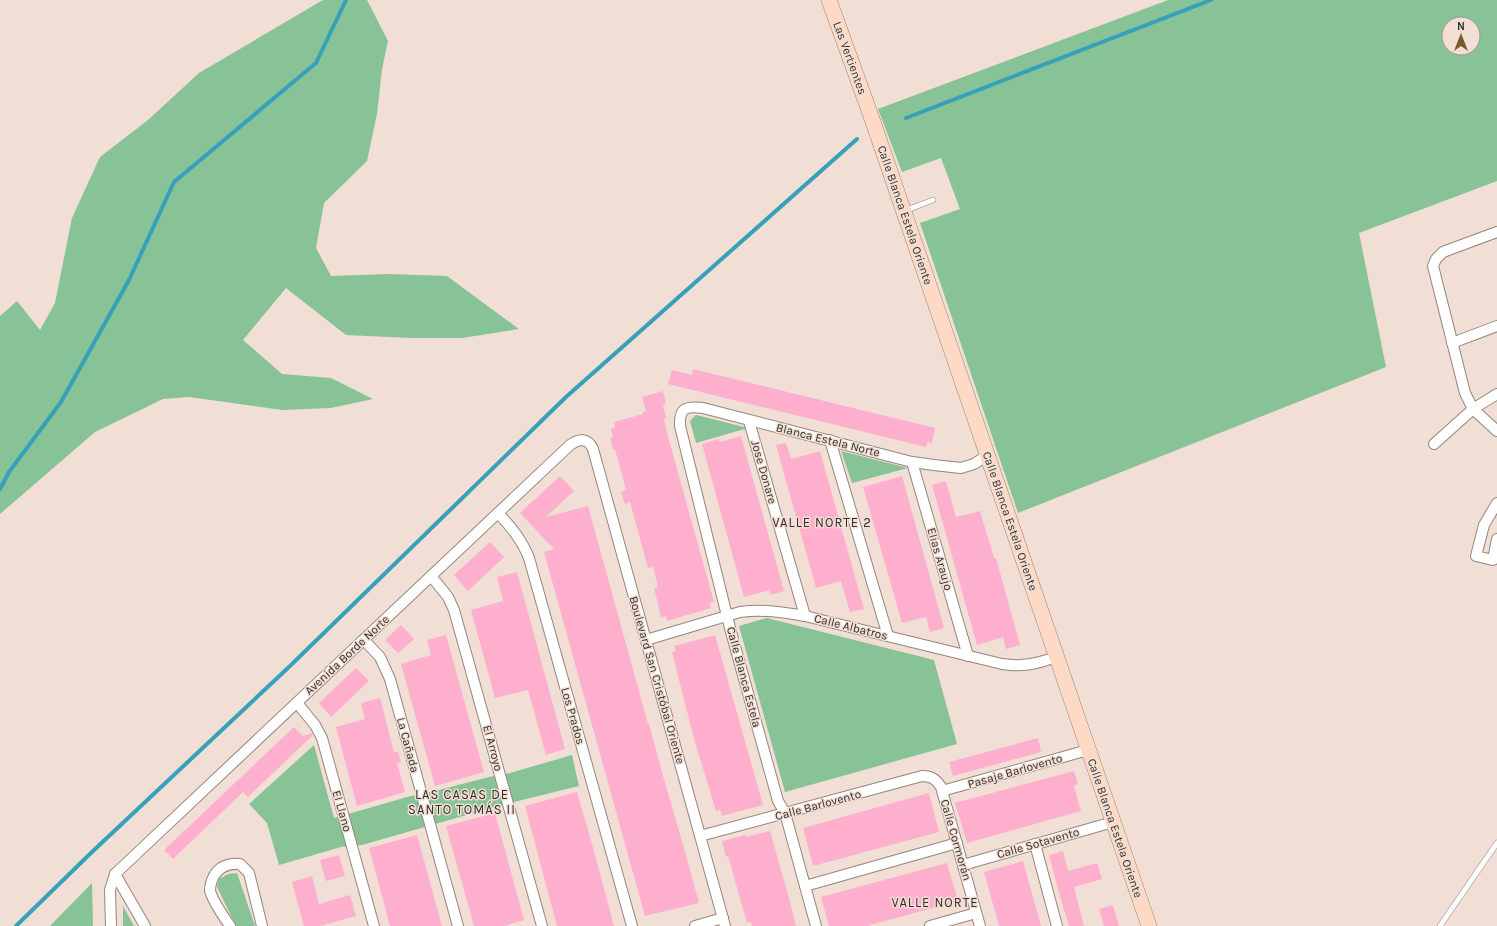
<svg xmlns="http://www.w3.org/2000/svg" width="1497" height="926" font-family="Karla,sans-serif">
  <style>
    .green { fill: #87c396; fill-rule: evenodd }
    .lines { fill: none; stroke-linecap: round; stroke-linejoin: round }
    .stream { stroke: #36a1b9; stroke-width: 4 }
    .building { fill: #ffafce }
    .lane-casing { stroke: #96857c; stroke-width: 6 }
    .street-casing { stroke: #96857c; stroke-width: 12 }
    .secondary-casing { stroke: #96857c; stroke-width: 16 }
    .lane { stroke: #fff; stroke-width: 5 }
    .street { stroke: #fff; stroke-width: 10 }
    .secondary { stroke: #fed9c4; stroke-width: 15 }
    .labels { text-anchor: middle; stroke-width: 3; stroke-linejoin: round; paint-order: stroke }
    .street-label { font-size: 12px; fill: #342d29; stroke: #f1ded4 }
    .neighbourhood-label { font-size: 13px; letter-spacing: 1px; fill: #342d29; stroke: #f1ded4 }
  </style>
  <rect width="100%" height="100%" fill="#f1ded4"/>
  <g class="green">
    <path d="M323 0H367L388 41 382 69 377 114 367 161 324 203 316 248 331 276 390 274 447 276 519 329 462 338H411L346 335 286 288 243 340 282 374 331 378 373 399 331 408 282 410 189 397 163 399 95 432 0 514V316L17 301 40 330 55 303 72 218 100 157 148 120 199 73Z"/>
    <path d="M1168 0H1497V181L1359 233 1386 367 1018 513 920 223 960 209 941 158 902 172 878 109ZM1449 24H1473V48H1449Z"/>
    <path d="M696 415 748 428 696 443 690 421Z"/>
    <path d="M841 451 908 468 852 483Z"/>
    <path d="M767 618 934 660 957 744 785 792 739 626Z"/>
    <path d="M314 745 334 818 411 796 431 792 489 777 510 773 572 755 579 786 498 806 362 845 341 847 279 865 267 823 249 804Z"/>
    <path d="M237 873 255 926H236L217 887 219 879 228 874Z"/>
    <path d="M92 883 93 926H50Z"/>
    <path d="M123 906 134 926H135H123Z"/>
  </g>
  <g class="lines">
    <g class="stream">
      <path d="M906 118 1211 0"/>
      <path d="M0 489 9 472 61 402 129 280 174 182 316 63 346 0"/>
      <path d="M16 926 93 851 290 666 566 397 857 139"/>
    </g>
  </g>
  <g class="building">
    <path d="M693 369 935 428 932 443 928 442 926 447 668 384 672 370 692 375Z"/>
    <path d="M663 391 666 404 663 405 666 418 664 419 667 433 714 602 709 603 711 608 667 621 666 616 661 617 654 588 658 587 653 567 648 568 630 502 625 504 621 492 626 490 615 449 613 450 610 438 613 437 611 429 615 428 614 422 643 414V412L646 411 642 397Z"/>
    <path d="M741 436 784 591 770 595 769 590 744 597 702 444 719 439 720 442Z"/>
    <path d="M786 443 791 459 820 451 864 609 850 612 841 581 816 588 776 445Z"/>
    <path d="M560 476 574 491 546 517 588 506 648 724H649L665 783 684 848 699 903 645 916 544 552 554 549 520 513Z"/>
    <path d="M902 476 944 628 930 632 926 617 902 623 863 487Z"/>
    <path d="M946 481 956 517 980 511 994 558H996L1020 645 1006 649 1003 637 977 645 932 485Z"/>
    <path d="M490 542 504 557 468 591 454 575Z"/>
    <path d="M517 572 565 749 546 755 528 690 495 698 471 610 503 601 497 577Z"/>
    <path d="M401 625 414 639 398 653 385 640Z"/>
    <path d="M446 635 484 772 435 786 401 664 431 655 427 640Z"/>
    <path d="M715 635 763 805 722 816 720 810 716 811 694 739 672 652 676 651 674 646Z"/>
    <path d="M356 668 369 681 331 717 319 703Z"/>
    <path d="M380 698 394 752H398L401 762 397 763 405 792 357 806 336 727 365 719 361 703Z"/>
    <path d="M294 727 303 736 312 733 313 735 248 797 243 792 173 859 164 850Z"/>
    <path d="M1038 738 1041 752 953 776 949 762Z"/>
    <path d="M1074 771 1078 784 1074 786 1081 811 967 843 955 803Z"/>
    <path d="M577 792 594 851 614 926H557L525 806Z"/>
    <path d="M929 793 939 832 813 866 803 828Z"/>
    <path d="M495 813 524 920 504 926H474L446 826Z"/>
    <path d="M770 831 789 898 796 926H752L751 922 747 923 728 856 726 857 722 841 746 835V837Z"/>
    <path d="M417 835 442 926H390L369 848Z"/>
    <path d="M1063 851 1068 871 1097 863 1102 879 1074 887 1084 926H1069L1060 896 1049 855Z"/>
    <path d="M339 855 345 876 326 881 320 860Z"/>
    <path d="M1023 861 1041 926H999L984 872Z"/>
    <path d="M947 863 958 901 867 926H829L821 897Z"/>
    <path d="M312 876 319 904 350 895 356 916 320 926H304L292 882Z"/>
    <path d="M1113 905 1119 926H1104L1099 909Z"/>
  </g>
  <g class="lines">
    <defs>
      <g id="lane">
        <path d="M904 211 933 200"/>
        <path d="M1440 926 1497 843"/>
      </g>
      <g id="street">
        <path d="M1497 232 1443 252 1436 259 1433 266 1465 393 1473 409 1497 431"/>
        <path d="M1452 343 1497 326"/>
        <path d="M749 421 805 616"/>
        <path d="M830 440 888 636"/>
        <path d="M1434 444 1473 409 1497 394"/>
        <path d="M912 462 968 656"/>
        <path d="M1497 503 1484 525 1476 556 1493 560 1497 539"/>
        <path d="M498 513C511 527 522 540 529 558L632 926"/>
        <path d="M431 576 448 597 454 610 542 926"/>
        <path d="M364 640 380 657 390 679 458 926"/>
        <path d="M646 640 740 612C762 609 783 612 805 616L1002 664C1023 667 1036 664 1056 657"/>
        <path d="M297 703 315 725 322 738 374 926"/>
        <path d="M942 791 1088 750"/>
        <path d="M700 836 922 776C931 776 936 779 941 787L980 926"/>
        <path d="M1035 844 1057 926"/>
        <path d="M963 865 1113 822"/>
        <path d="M115 874 145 926"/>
        <path d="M805 886 957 843"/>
        <path d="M111 926 110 890 115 874 570 445C579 438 588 438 593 449L725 926"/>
        <path d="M230 926C224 917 211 899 210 890 210 887 211 883 212 880 217 868 227 863 240 864L249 873 262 926"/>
        <path d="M695 926 723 918"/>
        <path d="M816 926 785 813 778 801 731 632 680 426C679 407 687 406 703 408L912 462 934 465 961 468 974 464 988 455"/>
        <path d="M930 926 976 913"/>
      </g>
      <path id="secondary" d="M829 0 871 116 1149 926"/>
    </defs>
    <use href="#lane" class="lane-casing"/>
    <use href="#street" class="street-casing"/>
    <use href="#secondary" class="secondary-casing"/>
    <use href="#lane" class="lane"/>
    <use href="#street" class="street"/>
    <use href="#secondary" class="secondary"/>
  </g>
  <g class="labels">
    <g class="street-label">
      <text transform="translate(850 58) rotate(70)" y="4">Las Vertientes</text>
      <text transform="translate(905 215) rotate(71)" y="4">Calle Blanca Estela Oriente</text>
      <text transform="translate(828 440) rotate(14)" y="4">Blanca Estela Norte</text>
      <text transform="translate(764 472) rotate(74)" y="4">Jose Donare</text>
      <text transform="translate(1010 521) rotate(71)" y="4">Calle Blanca Estela Oriente</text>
      <text transform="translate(940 559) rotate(74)" y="4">Elias Araujo</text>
      <text transform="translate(851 627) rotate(14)" y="4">Calle Albatros</text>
      <text transform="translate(347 655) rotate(-43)" y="4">Avenida Borde Norte</text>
      <text transform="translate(744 677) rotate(75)" y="4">Calle Blanca Estela</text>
      <text transform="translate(657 680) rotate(74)" y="4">Boulevard San Cristóbal Oriente</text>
      <text transform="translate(573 716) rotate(74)" y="4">Los Prados</text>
      <text transform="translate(408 745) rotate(75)" y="4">La Cañada</text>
      <text transform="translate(493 748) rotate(75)" y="4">El Arroyo</text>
      <text transform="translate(1015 771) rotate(-16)" y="4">Pasaje Barlovento</text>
      <text transform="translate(818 805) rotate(-15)" y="4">Calle Barlovento</text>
      <text transform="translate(342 811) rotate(74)" y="4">El Llano</text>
      <text transform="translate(1115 828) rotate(71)" y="4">Calle Blanca Estela Oriente</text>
      <text transform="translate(956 840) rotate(74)" y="4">Calle Cormorán</text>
      <text transform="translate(1038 843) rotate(-16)" y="4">Calle Sotavento</text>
    </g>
    <g class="neighbourhood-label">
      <text x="822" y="527">VALLE NORTE 2</text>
      <text x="462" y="799">LAS CASAS DE<tspan x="462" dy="15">SANTO TOMÁS II</tspan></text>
      <text x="935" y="907">VALLE NORTE</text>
    </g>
  </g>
  <g transform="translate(1461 36)"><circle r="19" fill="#f1ded4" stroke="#a59790"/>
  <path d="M0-3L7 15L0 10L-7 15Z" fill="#77582d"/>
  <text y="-6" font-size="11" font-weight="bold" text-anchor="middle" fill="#342d29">N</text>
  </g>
</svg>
